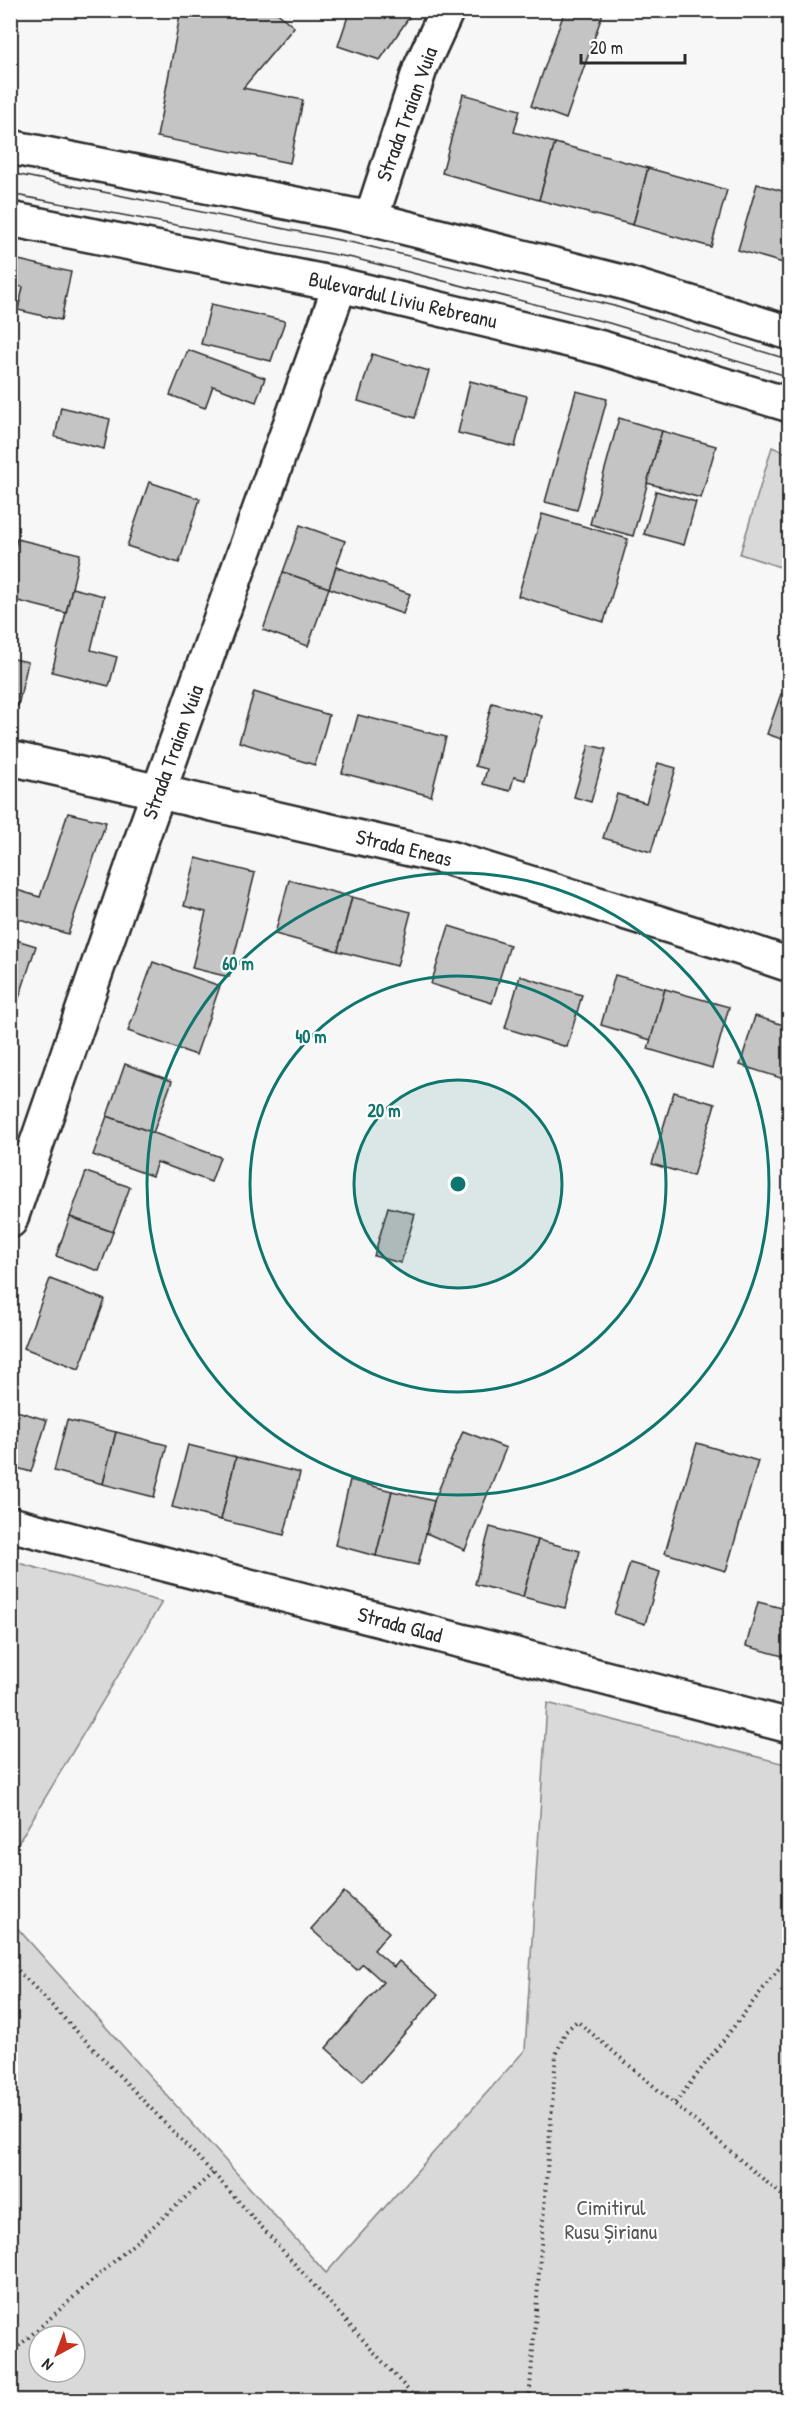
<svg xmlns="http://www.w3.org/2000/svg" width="800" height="2411" font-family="'Patrick Hand',sans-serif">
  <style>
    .green { fill: #d9d9d9; stroke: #828282; stroke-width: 1.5; fill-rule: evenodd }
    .building { fill: #c4c4c4; stroke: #2b2b2b; stroke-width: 1.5 }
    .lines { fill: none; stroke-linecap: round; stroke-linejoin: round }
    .street-casing { stroke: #2b2b2b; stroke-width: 38 }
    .primary-casing { stroke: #2b2b2b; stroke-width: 38 }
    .path { stroke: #2b2b2b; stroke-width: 4; stroke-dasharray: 1.5 4.5; stroke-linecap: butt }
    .street { stroke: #fff; stroke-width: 33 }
    .primary { stroke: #fff; stroke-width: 33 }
    .tram { stroke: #2b2b2b; stroke-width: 1.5 }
    .ring { fill: none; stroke: #0f766e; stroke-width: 3 }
    .labels { text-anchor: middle; stroke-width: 4.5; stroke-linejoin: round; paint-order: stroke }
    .street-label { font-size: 21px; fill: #2b2b2b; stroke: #fff }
    .park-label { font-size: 21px; fill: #565656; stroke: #fff }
    .centre { fill: #0f766e; stroke: #fff; stroke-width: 3 }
    .ring-label { font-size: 18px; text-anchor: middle; font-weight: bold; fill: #0f766e; stroke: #fff; stroke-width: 4.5; stroke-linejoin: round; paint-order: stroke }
  </style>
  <rect width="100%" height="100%" fill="#f7f7f7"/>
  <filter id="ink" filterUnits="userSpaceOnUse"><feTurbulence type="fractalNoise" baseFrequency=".0167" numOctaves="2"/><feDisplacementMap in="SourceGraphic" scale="12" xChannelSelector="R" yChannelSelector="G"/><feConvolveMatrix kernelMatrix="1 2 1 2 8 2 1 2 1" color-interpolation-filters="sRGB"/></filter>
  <g filter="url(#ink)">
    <g class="green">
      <path d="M772 447 789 454V570L740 554Z"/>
      <path d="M11 1561 162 1602 11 1855 10 1561Z"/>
      <path d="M547 1703 789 1765V2400H11V1921L326 2273 525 2050ZM39 2336H75V2372H39Z"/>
    </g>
    <g class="building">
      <path d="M181 10H274L294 27 243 88 303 100 290 163 157 137Z"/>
      <path d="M350 10H414L380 60 338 46Z"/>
      <path d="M565 10H604L566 119 531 106Z"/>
      <path d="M463 94 520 110 514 132 555 143 539 200 442 173Z"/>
      <path d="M555 143 648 168 633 225 539 200Z"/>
      <path d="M648 168 727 190 711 247 633 225Z"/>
      <path d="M757 184 790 193V265L738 250Z"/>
      <path d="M10 258 71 272 61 320 18 310 23 287 10 285Z"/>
      <path d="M211 304 285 321 271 361 201 344Z"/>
      <path d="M188 350 265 378 256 402 213 386 205 408 170 395Z"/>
      <path d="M372 354 429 371 415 418 358 401Z"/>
      <path d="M470 381 527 396 515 447 458 433Z"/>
      <path d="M576 391 607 399 577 510 545 502Z"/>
      <path d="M61 407 110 419 104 449 55 437Z"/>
      <path d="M619 418 662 431 633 536 590 524Z"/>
      <path d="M662 431 716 446 701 498 647 483Z"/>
      <path d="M149 482 200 499 179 563 127 546Z"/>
      <path d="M656 491 696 502 684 545 644 534Z"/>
      <path d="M542 514 628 539 604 622 518 596Z"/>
      <path d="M300 525 345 541 329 588 283 572Z"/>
      <path d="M17 539 80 554 66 613 10 599V567Z"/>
      <path d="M336 567 410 594 403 614 329 588Z"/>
      <path d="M283 572 329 588 308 646 263 630Z"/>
      <path d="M72 588 104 596 91 650 117 657 109 686 52 672Z"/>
      <path d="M10 658 28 662 18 706 10 705Z"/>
      <path d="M254 692 329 715 315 765 239 742Z"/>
      <path d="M781 694 790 697V742L767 734Z"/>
      <path d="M492 703 542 716 525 780 514 777 510 791 483 784 487 769 475 766Z"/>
      <path d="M358 715 446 737 431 796 342 773Z"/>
      <path d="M589 745 606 749 591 802 574 797Z"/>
      <path d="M658 763 676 768 651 852 603 838 617 794 646 803Z"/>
      <path d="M68 813 106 822 68 934 10 916V888L40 897Z"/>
      <path d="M196 858 255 873 229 977 192 968 206 912 184 906Z"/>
      <path d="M289 880 352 897 338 951 275 934Z"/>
      <path d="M352 897 411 912 397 966 338 951Z"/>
      <path d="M449 926 510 945 492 1003 431 984Z"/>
      <path d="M10 938 36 946 19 998 10 996Z"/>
      <path d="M153 962 220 986 196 1055 128 1031Z"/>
      <path d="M615 975 665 989 651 1040 601 1025Z"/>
      <path d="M520 976 582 995 567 1047 505 1028Z"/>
      <path d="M665 989 729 1007 712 1068 648 1049Z"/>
      <path d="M755 1016 790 1027V1081L740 1065Z"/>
      <path d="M125 1064 172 1081 153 1133 107 1116Z"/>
      <path d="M674 1092 715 1104 693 1176 652 1164Z"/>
      <path d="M107 1116 220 1157 211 1182 157 1162 152 1176 93 1155Z"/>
      <path d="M86 1172 130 1187 113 1232 70 1217Z"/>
      <path d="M388 1207 415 1214 401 1263 374 1256Z"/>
      <path d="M70 1217 113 1232 99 1271 56 1256Z"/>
      <path d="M50 1279 105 1300 79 1369 24 1348Z"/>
      <path d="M10 1409 47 1420 31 1472 10 1466Z"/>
      <path d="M67 1420 116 1432 103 1484 54 1471Z"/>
      <path d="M463 1431 506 1448 465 1550 426 1533 434 1501Z"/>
      <path d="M116 1432 167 1445 154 1497 103 1484Z"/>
      <path d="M697 1443 758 1461 726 1571 665 1553Z"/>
      <path d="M188 1445 236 1457 221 1520 172 1507Z"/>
      <path d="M236 1457 300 1473 284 1535 221 1520Z"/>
      <path d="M350 1480 392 1491 376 1556 335 1545Z"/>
      <path d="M392 1491 434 1501 418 1565 376 1556Z"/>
      <path d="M490 1527 538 1540 523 1597 475 1584Z"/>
      <path d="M538 1540 580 1551 565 1608 523 1597Z"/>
      <path d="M630 1563 660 1572 645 1624 614 1614Z"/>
      <path d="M758 1602 790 1610V1658L746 1646Z"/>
      <path d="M344 1892 389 1932 374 1950 394 1967 399 1961 438 1995 363 2081 326 2048 383 1982 363 1964 357 1970 311 1929Z"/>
    </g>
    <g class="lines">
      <defs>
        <g id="street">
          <path d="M371 219 420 69 447 10"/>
          <path d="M10 758 449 858 737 947 790 965"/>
          <path d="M10 1221 147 824 340 285"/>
          <path d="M10 1524 790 1726"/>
        </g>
        <g id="primary">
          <path d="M10 147 371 219 622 282 790 333"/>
          <path d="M10 219 340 285 602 348 790 405"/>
        </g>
      </defs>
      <use href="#street" class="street-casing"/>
      <use href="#primary" class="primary-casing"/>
      <g class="path">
        <path d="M10 1962 213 2173 417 2400"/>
        <path d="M675 2103 790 1954"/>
        <path d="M10 2354 213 2173"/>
        <path d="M10 2396 15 2400"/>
        <path d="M529 2400 556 2055 565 2032 577 2021 790 2202"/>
      </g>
      <use href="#street" class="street"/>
      <use href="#primary" class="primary"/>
      <g class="tram">
        <path d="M10 173 359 244 614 306 790 360"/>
        <path d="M10 194 353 258 609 323 790 377"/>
      </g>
    </g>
  </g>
  <circle cx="458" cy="1184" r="104" fill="#0f766e" fill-opacity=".12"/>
  <g class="ring">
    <circle cx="458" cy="1184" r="104"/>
    <circle cx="458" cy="1184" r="208"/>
    <circle cx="458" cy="1184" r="311"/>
  </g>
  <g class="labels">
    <g class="street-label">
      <text transform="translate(407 114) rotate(-70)" y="7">Strada Traian Vuia</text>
      <text transform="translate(403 300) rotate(13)" y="7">Bulevardul Liviu Rebreanu</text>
      <text transform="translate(173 752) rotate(-70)" y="7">Strada Traian Vuia</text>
      <text transform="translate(404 848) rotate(14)" y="7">Strada Eneas</text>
      <text transform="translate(400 1625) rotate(15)" y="7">Strada Glad</text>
    </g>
    <g class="park-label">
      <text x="611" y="2215">Cimitirul<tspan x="611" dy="24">Rusu Șirianu</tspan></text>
    </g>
  </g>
  <circle cx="458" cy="1184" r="9" class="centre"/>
  <g class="ring-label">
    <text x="238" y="970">60 m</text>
    <text x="311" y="1043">40 m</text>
    <text x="384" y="1117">20 m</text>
  </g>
  <rect width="800" height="2411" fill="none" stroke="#fff" stroke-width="36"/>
  <rect x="18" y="18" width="764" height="2375" fill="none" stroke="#2b2b2b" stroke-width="2" filter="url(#ink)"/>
  <g transform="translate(57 2354) rotate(221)"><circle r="28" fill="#ffffff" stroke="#aaaaaa" stroke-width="1.5"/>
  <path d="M0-4.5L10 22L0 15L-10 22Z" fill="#c8321e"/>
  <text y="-9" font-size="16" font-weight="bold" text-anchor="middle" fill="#2b2b2b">N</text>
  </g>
  <path d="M581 54v9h104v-9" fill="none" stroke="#2b2b2b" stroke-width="3"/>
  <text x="590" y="54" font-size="18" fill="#2b2b2b" stroke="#ffffff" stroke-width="4.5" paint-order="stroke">20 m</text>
</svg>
